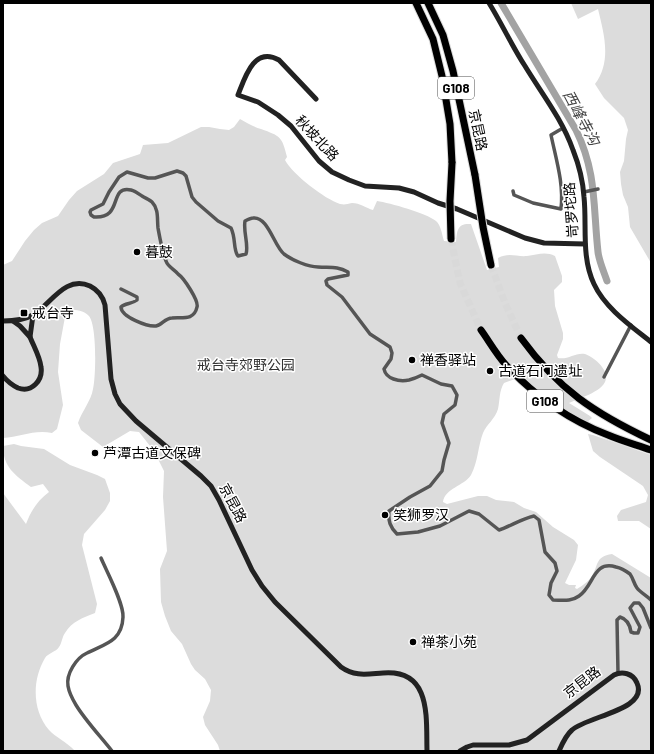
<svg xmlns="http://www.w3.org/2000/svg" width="654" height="754" font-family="Barlow,'Noto Sans SC',sans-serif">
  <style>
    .green { fill: #dcdcdc }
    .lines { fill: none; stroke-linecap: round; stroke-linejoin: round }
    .river { stroke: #a3a3a3; stroke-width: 7 }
    .highway-tunnel { stroke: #d9d9d9; stroke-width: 7; stroke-dasharray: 7 3.5; stroke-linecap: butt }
    .highway-casing { stroke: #dbdbdb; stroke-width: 9 }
    .street { stroke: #555; stroke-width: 3.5 }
    .secondary { stroke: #222; stroke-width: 5 }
    .highway { stroke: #000; stroke-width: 7 }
    .highway-bridge-casing { stroke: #dbdbdb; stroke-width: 9; stroke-linecap: butt }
    .highway-bridge { stroke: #000; stroke-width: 7 }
    .poi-dot { fill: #000; stroke: #fff; stroke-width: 1.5 }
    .labels { text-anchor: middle; stroke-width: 3; stroke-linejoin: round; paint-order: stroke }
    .shield { fill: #fff; stroke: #4c4c4c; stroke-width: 1 }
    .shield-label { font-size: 13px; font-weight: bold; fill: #000 }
    .street-label { font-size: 14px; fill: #000; stroke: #fff }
    .poi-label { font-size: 14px; fill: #000; stroke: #fff; text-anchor: start }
    .park-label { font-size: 14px; fill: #333; stroke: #fff }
    .water-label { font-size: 15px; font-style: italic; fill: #444; stroke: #fff }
  </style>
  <rect width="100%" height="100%" fill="#fff"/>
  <g class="green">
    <path d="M571 3H651V263L630 227 628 207 623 195 621 184 620 172 624 161 626 139 628 130 624 118 604 98 595 84C612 61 604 34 598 9L578 19Z"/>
    <path d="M240 119C247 123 254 127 261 129 280 136 282 136 287 157L285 160C293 175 325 199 340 204 345 205 347 204 352 203 360 203 366 208 373 210L377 201C390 203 426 213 436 221 441 225 442 235 444 241L456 242C457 231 457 223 471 224L487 270 499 267 498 258C509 252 516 257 527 256 537 255 545 251 555 256L562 276V282L554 290 555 306 563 333V339L557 355 558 358C568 360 576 352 585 354 591 356 599 362 602 367 618 388 583 396 569 403L590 416 592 418 587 422C565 415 543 397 527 381L515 379 504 383C499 391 500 400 498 409 495 419 487 424 483 433 478 446 478 462 471 475 464 486 445 488 443 502L447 504 478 496H487L496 500 514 502 524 508 536 512 553 527 574 540 578 545 576 560 565 583 569 585H576L575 588 577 589C583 585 588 582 592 576 599 564 595 557 612 554L651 578V751H220L218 745 205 725 203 717 210 701 211 690 205 679 195 670 191 664 182 644 171 631 165 616 161 602 160 569 167 551 163 497 164 471 154 451 139 432 130 431 103 447 81 430 78 423C82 411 91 401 93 389 96 376 97 326 89 316 83 310 77 310 69 310L65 317 60 344 58 372 63 405 57 429 52 433C35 429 20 437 3 438V265L12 261 25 241 34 230 42 223 58 216 69 200 77 191 104 174 113 163 140 154 143 145 168 143 201 127H209L220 129 229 130 234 127Z"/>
    <path d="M588 434 593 435 651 455V529L639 521H618L617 516 621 510 646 502 648 495 643 486 600 457 593 451Z"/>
    <path d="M14 444 21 446 44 449 70 465 97 475 105 479 110 493V501L105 510 84 534 82 545 97 604 95 613C83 618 72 621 65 633 62 637 62 643 59 647 56 652 48 653 45 658 32 680 32 710 49 730 55 737 67 742 75 751H3V493L26 524C31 511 37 501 49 492L43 484 31 487C15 475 3 467 3 446Z"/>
  </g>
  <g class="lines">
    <path class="river" d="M501 3 576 130C597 173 593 207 598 252 599 261 604 272 607 281"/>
    <g class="highway-tunnel">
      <path d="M451 239 460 283 481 330"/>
      <path d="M491 265 505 303 521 338"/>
    </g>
    <defs>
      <g id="highway">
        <path d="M416 3 433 39 442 76 450 124 452 163"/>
        <path d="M428 3 443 35 453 71 475 175"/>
        <path d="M481 330C489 341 496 354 506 365 534 395 569 420 608 435 622 441 637 445 651 450"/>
        <path d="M521 338C559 390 594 413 651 440"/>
      </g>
    </defs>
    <use href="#highway" class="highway-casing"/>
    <g class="street">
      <path d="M513 191 514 195 533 203 561 209C564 184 556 159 551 135L563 128"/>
      <path d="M584 192 598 189"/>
      <path d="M121 289 137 297V300C132 304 125 303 121 307 121 317 148 327 156 326 162 325 165 318 172 318 182 317 194 321 197 307 199 301 184 278 178 274 174 269 168 267 166 261 162 251 160 239 158 228 157 220 159 209 152 202 150 200 145 198 142 196 139 194 135 191 131 190 108 185 124 219 94 217L91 215 90 212 91 210 103 204 109 192 119 177 127 172 148 178H155L177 171 183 173 186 176 192 197 196 202 218 221 231 228C236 238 233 250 238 256L246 254C249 245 243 232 245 221 247 220 251 218 253 218 268 216 274 246 284 254 292 260 308 267 318 267 330 268 337 266 348 272V275L328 279 326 281 327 285 342 297 370 334 390 347 392 353 391 359 384 369C386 379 399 382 409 380 413 379 418 377 422 375L441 384 452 386 457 395 455 405 444 414 442 423 449 443 444 460 442 471 430 486 410 497 389 511C388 521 390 527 397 534L418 532 440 526 469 511 479 514 499 530C511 526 521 519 534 516L539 520 545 552 555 563 557 571 551 583 549 595 553 600C562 600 571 602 579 596 594 586 593 560 616 567 621 568 626 571 630 574 633 578 634 584 637 588 640 592 647 596 651 600"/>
      <path d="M604 377 631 325"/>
      <path d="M101 558C107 572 124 604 123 617 122 642 104 644 87 653 76 658 66 674 68 686 69 692 73 700 76 705 85 720 101 737 112 751"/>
      <path d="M618 673 617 620 620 617C627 619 630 625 631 632L634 633H638L640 627 630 608 634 603H639L643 608 651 628"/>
    </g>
    <g class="secondary">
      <path d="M489 3C502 24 512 46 525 66 542 94 562 119 573 150 579 165 583 182 584 197 587 225 581 257 594 284 605 308 631 326 651 342"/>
      <path d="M316 99 279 60C254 46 245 77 238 95L258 102 278 115 291 126 319 161 332 172 349 180 365 186 399 188 414 192 438 203 457 209 525 238 544 243 585 244"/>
      <path d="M3 321C14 321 24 320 33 315 51 304 65 275 90 286 98 290 103 297 105 305L111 379 115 394 120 404 136 421 201 476 211 486 219 500 252 570 262 586 275 602 341 667C355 677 367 674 383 673 432 669 426 718 427 751"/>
      <path d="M13 321 20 326 30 337 33 315"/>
      <path d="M3 376C7 381 12 385 18 388 32 393 43 380 41 367 40 357 34 347 30 337"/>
      <path d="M460 751 467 747 473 745H509L527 740 614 675C622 671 633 673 637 683 649 710 587 716 572 730 566 735 562 744 559 751"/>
    </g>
    <use href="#highway" class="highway"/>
    <defs>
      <g id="highway-bridge">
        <path d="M475 175 483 227 491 265"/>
        <path d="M451 239 450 201 452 163"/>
      </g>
    </defs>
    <use href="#highway-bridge" class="highway-bridge-casing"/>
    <use href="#highway-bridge" class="highway-bridge"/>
  </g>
  <g class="poi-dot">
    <circle cx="137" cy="252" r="4"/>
    <rect x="20" y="309" width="8" height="8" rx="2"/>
    <circle cx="412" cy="360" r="4"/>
    <circle cx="490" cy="371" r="4"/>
    <circle cx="95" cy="453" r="4"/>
    <circle cx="385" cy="515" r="4"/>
    <circle cx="413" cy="642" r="4"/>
  </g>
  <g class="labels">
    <g class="shield">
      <rect x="438" y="77" width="36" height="22" rx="3"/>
      <rect x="527" y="390" width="36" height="22" rx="3"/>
    </g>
    <g class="shield-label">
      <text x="456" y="93">G108</text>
      <text x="545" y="406">G108</text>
    </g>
    <g class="street-label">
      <text transform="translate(478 130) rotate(78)" y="5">京昆路</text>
      <text transform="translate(317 138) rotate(47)" y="5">秋坡北路</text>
      <text transform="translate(571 210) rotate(-94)" y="5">岢罗坨路</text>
      <text transform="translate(233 503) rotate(62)" y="5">京昆路</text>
      <text transform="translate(582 682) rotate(-37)" y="5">京昆路</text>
    </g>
    <g class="poi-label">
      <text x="145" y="257">暮鼓</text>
      <text x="32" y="318">戒台寺</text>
      <text x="420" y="365">禅香驿站</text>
      <text x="498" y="376">古道石门遗址</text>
      <text x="103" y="458">芦潭古道文保碑</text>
      <text x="393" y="520">笑狮罗汉</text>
      <text x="421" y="647">禅茶小苑</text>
    </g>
    <g class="park-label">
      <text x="246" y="370">戒台寺郊野公园</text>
    </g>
    <g class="water-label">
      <text transform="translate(581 118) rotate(62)" y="5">西峰寺沟</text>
    </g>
  </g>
  <rect width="654" height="754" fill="none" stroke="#000000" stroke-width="8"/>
</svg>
